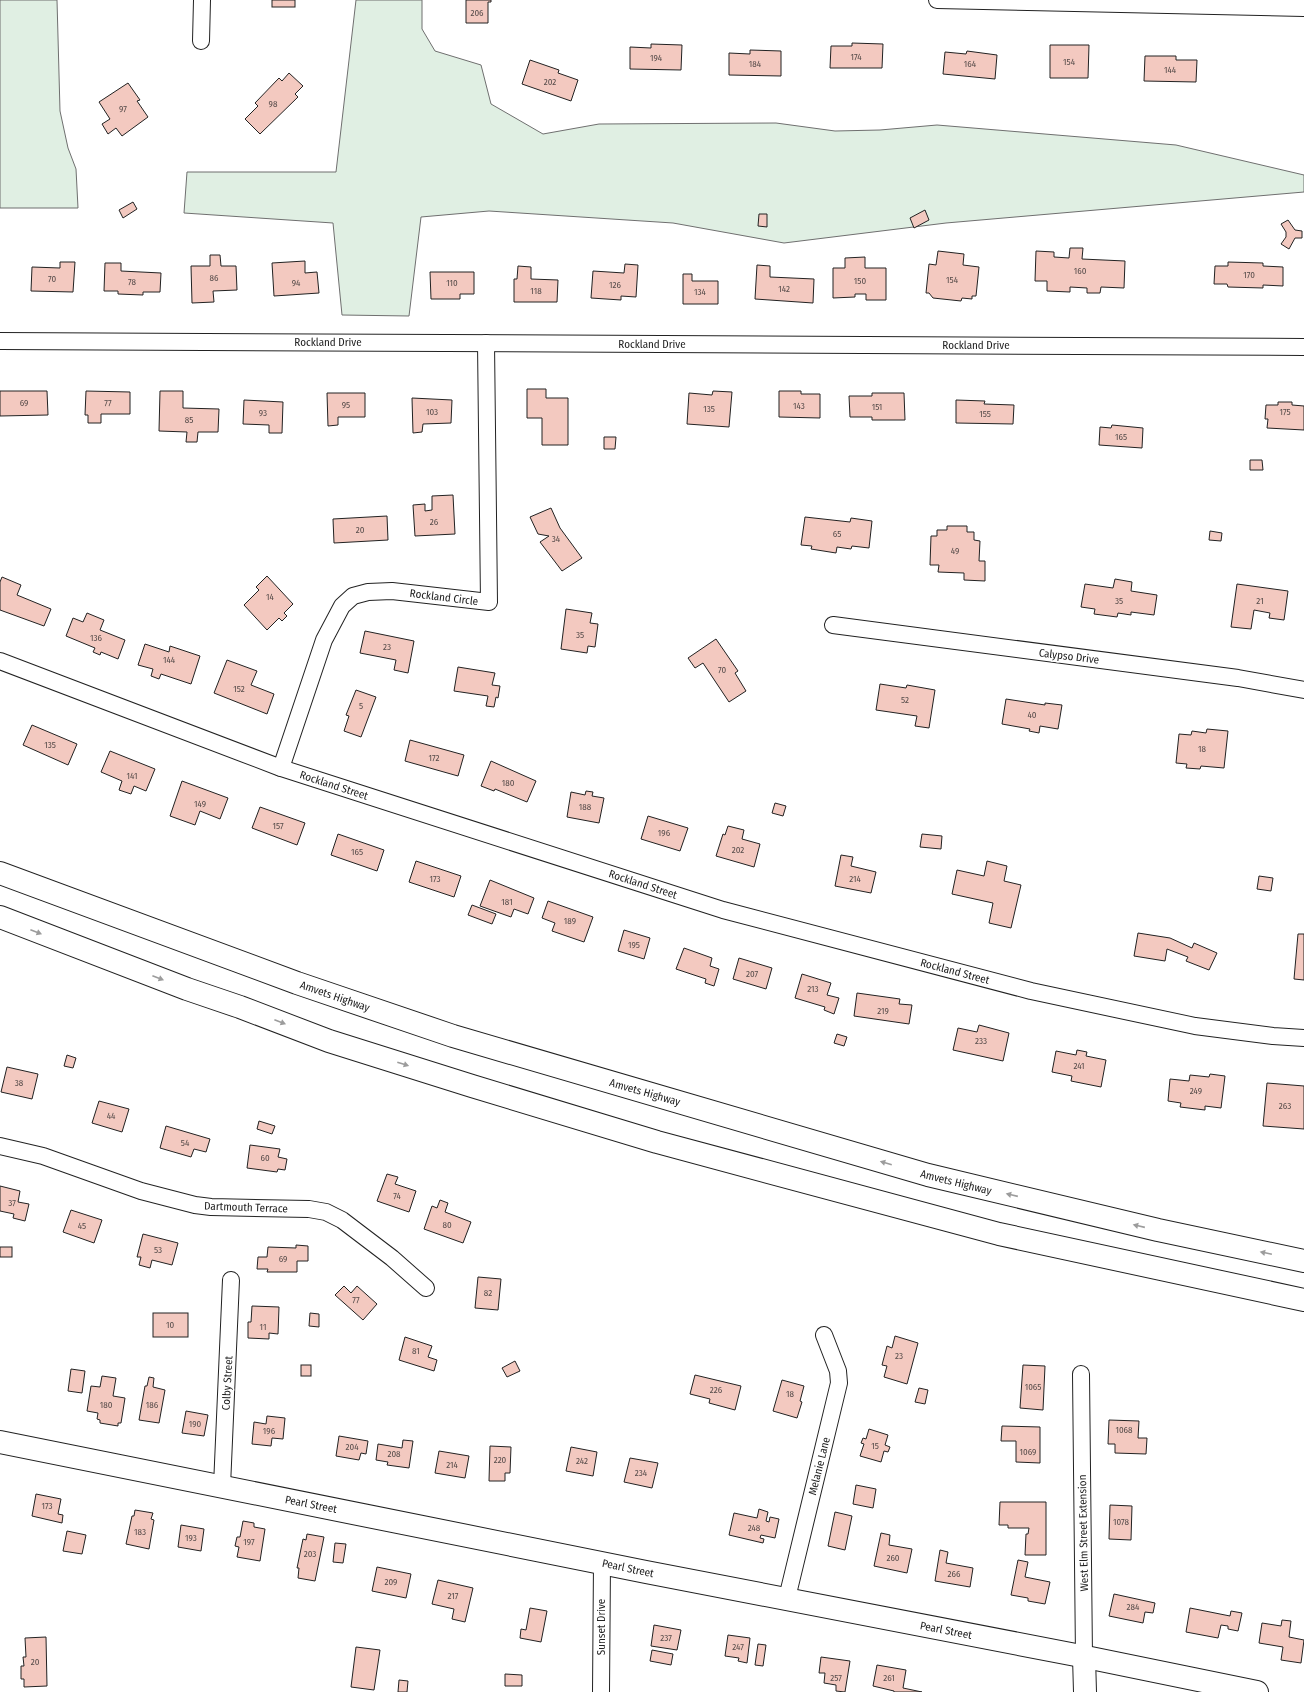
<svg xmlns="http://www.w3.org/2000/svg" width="1304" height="1692" font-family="'Fira Sans Condensed',sans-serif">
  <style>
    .green { fill: #e0efe3; stroke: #6f6f6f }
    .building { fill: #f3c9c0; stroke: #222 }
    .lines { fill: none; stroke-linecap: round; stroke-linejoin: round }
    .street-casing { stroke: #222; stroke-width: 18 }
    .secondary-casing { stroke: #222; stroke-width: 24 }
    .highway-casing { stroke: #222; stroke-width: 24 }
    .street { stroke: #fff; stroke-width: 16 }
    .secondary { stroke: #fff; stroke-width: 22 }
    .highway { stroke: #fff; stroke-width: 22 }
    .oneway { fill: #9c9c9c }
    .labels { text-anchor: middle; stroke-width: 3; stroke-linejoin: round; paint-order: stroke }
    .number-label { font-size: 9px; fill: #564c4a }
    .street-label { font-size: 11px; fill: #222; stroke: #fff }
  </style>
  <rect width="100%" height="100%" fill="#fff"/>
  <g class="green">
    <path d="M0 0H57L60 111 68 148 76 169 78 208H0Z"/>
    <path d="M356 0H422V29L435 51 481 65 491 104 543 134 599 124 776 123 835 131 880 130 937 125 1176 145 1304 175V192L946 223 784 243 673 223 489 211 421 217 409 316 342 315 333 223 184 213 187 172H336Z"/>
  </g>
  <g class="building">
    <rect x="272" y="0" width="23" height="7"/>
    <path d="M466 0H491V2H488V23H466Z"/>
    <path d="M852 43 883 44 882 68H830L831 46H852Z"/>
    <path d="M651 44 682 45 681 70 630 69V47L651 48Z"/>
    <path d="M1050 45H1089L1088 78H1050Z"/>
    <path d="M750 50 781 51V76L729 75V53L750 54Z"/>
    <path d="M967 51 997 55 995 79 943 74 945 52 966 54Z"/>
    <path d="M1145 56H1176V60H1197L1196 82 1144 81Z"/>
    <path d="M530 60 559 70 558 73 578 80 571 101 522 84Z"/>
    <path d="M289 73 303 86 295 94 298 97 260 134 245 119 258 106 255 103 279 78 282 81Z"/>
    <path d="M128 83 140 100 137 101 148 117 122 136 116 128 108 134 102 124 110 119 99 102Z"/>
    <path d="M133 202 137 209 123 218 119 210Z"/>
    <path d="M925 210 929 220 914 228 910 218Z"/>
    <path d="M759 214H767V227L758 226Z"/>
    <path d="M1288 220 1295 230 1302 231V238H1295L1289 249 1281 244 1286 237V232L1281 224Z"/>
    <path d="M1070 248H1083L1082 259 1125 261 1124 288 1101 287 1100 293H1087V288L1070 287V292L1047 291V281H1035L1036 251 1054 252V257L1069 258Z"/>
    <path d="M938 251 964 254 963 265 979 267 976 296H972V299L962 298 961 301 933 298 929 293H926L929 264 936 265Z"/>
    <path d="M210 255H220L221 266H236L237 290 213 291 214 302 192 303 191 266H210Z"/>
    <path d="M865 257V268H886V300H866V294H855V297L833 298V268H845V258Z"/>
    <path d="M305 261V273L317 272 319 293 274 296 272 263Z"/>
    <path d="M60 262H75L73 292 31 291 32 267 60 268Z"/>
    <path d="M1228 262 1263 263V266L1283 267V286L1263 285V288L1228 287 1227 284H1214L1215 266H1228Z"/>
    <path d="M105 263H121V271L161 273 160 292H143V295L118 294V291H104Z"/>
    <path d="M625 264 638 265 636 297 621 296V300L591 298 593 271 624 273Z"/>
    <path d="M757 265 770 266V277L814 279 813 303 755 299Z"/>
    <path d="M518 266 531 267V279L558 280 557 302H514V279H517Z"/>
    <path d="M430 272H474V294H460V299H431Z"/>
    <path d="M683 274H692V281H718V304H683Z"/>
    <path d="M527 389H546V398H568V445H542V418H527Z"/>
    <path d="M0 391H47L48 415 0 416Z"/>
    <path d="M86 391 130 392V414H101V423H88V415H85Z"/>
    <path d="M160 391H183V408L219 409 218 432H198L197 442H186L187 432 159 431Z"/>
    <path d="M713 391 732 392 729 427 687 424 689 393 712 395Z"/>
    <path d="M779 391H801V394H820V418L779 417Z"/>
    <path d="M327 393H365V417H338V425L328 426Z"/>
    <path d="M872 393H904L905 420H872V417H850L849 396H872Z"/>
    <path d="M412 398 452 400 451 423 423 424 422 432 413 433Z"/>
    <path d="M244 400 283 402 282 433H269V425L243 424Z"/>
    <path d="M956 400 985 401 984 404 1014 405 1013 424 956 423Z"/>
    <path d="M1278 402H1292V405L1304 406V430L1267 428 1268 419H1265L1266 405H1278Z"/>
    <path d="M1112 425 1143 428 1142 448 1099 445 1100 427 1111 428Z"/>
    <path d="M604 437H616L615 449H604Z"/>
    <path d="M1250 460H1262L1263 470H1250Z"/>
    <path d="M453 495 455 534 415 536 413 505 425 504V511L432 510V496Z"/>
    <path d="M551 508 560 528 582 558 562 571 540 542 549 536 538 534 530 517Z"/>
    <path d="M387 516 388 540 334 543 333 519Z"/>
    <path d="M805 517 850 522 851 518 872 521 869 548 852 546 851 549 837 547 836 553 811 549 812 546 801 545Z"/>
    <path d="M947 526H967V532H974V540L980 541 979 561H985V581L964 580V573L938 572 939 565H930L931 536H937V530H947Z"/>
    <path d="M1210 531 1222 533 1221 541 1209 540Z"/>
    <path d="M267 576 293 604 284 613 287 616 282 621 279 618 267 630 244 605 259 590 256 587Z"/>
    <path d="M2 577 21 585 17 595 51 609 44 626 0 610V582Z"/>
    <path d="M1115 579 1132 582 1131 591 1157 595 1154 615 1131 612V615L1118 613 1117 617 1094 614 1095 609 1081 607 1085 584 1113 588Z"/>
    <path d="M1237 584 1288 591 1284 620 1269 618 1270 613 1254 610 1251 629 1231 627Z"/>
    <path d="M566 609 592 613 590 623 598 624 595 647 588 646 587 653 561 649Z"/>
    <path d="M87 613 104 620 100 630 125 640 118 659 101 652 100 655 93 652 95 648 66 636 73 618 83 622Z"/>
    <path d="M365 631 414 641 408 673 394 670 396 660 360 653Z"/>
    <path d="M716 639 738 671 735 673 746 691 729 702 703 663 695 668 688 658Z"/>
    <path d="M145 644 169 652 170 646 200 656 191 684 161 674 159 679 151 676 153 669 138 665Z"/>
    <path d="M227 660 257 671 251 685 274 694 267 714 214 693Z"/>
    <path d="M458 667 495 673 492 685 500 686 498 698 496 697 494 707 486 706 488 696 454 691Z"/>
    <path d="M880 684 906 688 907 685 935 690 929 728 915 726 917 716 876 710Z"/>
    <path d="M356 690 376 697 361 737 344 731 349 716 346 715Z"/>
    <path d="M1006 699 1045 705V703L1062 705 1058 729 1040 726 1039 733 1029 731 1030 729 1002 724Z"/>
    <path d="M32 725 77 744 68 765 23 745Z"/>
    <path d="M1207 729 1228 731 1224 768 1201 766 1200 769 1186 768 1187 764 1176 763 1179 734 1191 735 1192 731 1206 733Z"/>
    <path d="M410 740 464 755 458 776 405 761Z"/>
    <path d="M110 751 155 769 146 791 134 786 131 794 119 790 122 781 101 772Z"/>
    <path d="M491 761 536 781 527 802 495 789 494 791 481 786Z"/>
    <path d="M182 781 228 798 220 819 200 811 195 825 170 816Z"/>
    <path d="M586 791 593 792 592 796 604 798 599 823 567 817 571 792 585 795Z"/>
    <path d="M775 803 786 806 783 816 772 813Z"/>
    <path d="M260 807 305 823 297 845 252 828Z"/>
    <path d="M648 816 688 828 680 851 641 839Z"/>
    <path d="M728 826 744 830 742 839 760 844 754 867 716 856 723 834 725 835Z"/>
    <path d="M338 834 384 850 377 871 331 855Z"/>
    <path d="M922 834 942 836 941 849 920 847Z"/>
    <path d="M841 855 853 857 851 866 876 872 871 893 835 886Z"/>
    <path d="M416 861 461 876 454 897 409 882Z"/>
    <path d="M987 861 1007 866 1004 881 1021 885 1011 928 989 923 993 903 952 894 957 870 984 876Z"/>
    <path d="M1259 876 1273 878 1271 891 1257 889Z"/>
    <path d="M490 880 534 898 528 914 514 909 511 917 480 906Z"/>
    <path d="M548 901 593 917 584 942 552 931 555 923 542 918Z"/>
    <path d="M472 905 496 914 492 924 468 915Z"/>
    <path d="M624 930 650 938 644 959 618 951Z"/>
    <path d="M1138 933 1170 938 1192 948 1194 943 1217 953 1209 970 1186 961 1188 957 1167 949 1165 961 1134 956Z"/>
    <path d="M1298 934H1304V980L1294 979Z"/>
    <path d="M684 948 712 958 710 966 719 969 714 986 705 983 706 979 676 969Z"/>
    <path d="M739 958 772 968 766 989 733 979Z"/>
    <path d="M802 974 831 983 827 995 839 998 834 1014 824 1010 825 1007 795 998Z"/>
    <path d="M857 993 900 999 899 1004 912 1005 909 1024 854 1016Z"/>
    <path d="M979 1025 1009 1033 1003 1061 953 1050 958 1028 977 1032Z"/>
    <path d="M837 1034 847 1037 844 1046 834 1043Z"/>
    <path d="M1077 1050 1087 1052 1086 1056 1106 1060 1101 1087 1071 1081 1072 1076 1052 1072 1056 1051 1076 1055Z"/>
    <path d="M67 1055 76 1058 73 1068 64 1066Z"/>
    <path d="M7 1067 38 1074 32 1099 1 1092Z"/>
    <path d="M1210 1074 1225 1076 1221 1108 1205 1106V1110L1180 1107 1181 1103 1168 1101 1170 1079 1189 1081 1190 1075 1209 1077Z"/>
    <path d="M1267 1083 1304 1086V1129L1263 1126Z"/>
    <path d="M99 1101 129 1109 122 1132 92 1123Z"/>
    <path d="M259 1121 275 1126 272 1134 257 1129Z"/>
    <path d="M166 1126 210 1139 206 1152 194 1149 191 1157 160 1148Z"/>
    <path d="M250 1145 280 1149 278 1157 287 1159 285 1170 278 1169 277 1172 247 1168Z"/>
    <path d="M387 1174 398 1177 395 1184 416 1191 409 1212 377 1201Z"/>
    <path d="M0 1186 20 1191 18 1202 29 1204 25 1221 13 1218 14 1214 0 1211Z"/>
    <path d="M440 1200 448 1203 445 1212 471 1222 463 1243 424 1229 432 1206 437 1208Z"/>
    <path d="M71 1210 102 1220 94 1243 63 1232Z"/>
    <path d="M143 1234 178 1243 172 1265 152 1260 150 1268 139 1265 141 1257H137Z"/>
    <path d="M296 1245 308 1246V1261H297V1272H267L268 1269H257L258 1257H267L268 1247 296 1248Z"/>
    <rect x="0" y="1247" width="12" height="10"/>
    <path d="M478 1277 501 1279 498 1310 475 1308Z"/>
    <path d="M344 1286 351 1293 357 1286 377 1304 363 1320 335 1295Z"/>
    <path d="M252 1306 279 1307 278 1334 269 1333V1339L248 1338V1322H251Z"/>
    <rect x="153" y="1313" width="35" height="24"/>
    <path d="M310 1313 319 1314V1327L309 1326Z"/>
    <path d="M895 1336 918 1343 907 1384 884 1377 887 1366 882 1365 887 1346 892 1348Z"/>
    <path d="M405 1337 432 1346 428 1357 437 1360 434 1371 399 1360Z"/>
    <path d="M515 1361 520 1371 507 1377 502 1368Z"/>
    <rect x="301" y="1365" width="10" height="11"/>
    <path d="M1023 1365 1045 1366 1043 1410 1020 1408Z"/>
    <path d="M71 1369 85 1371 82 1393 68 1391Z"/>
    <path d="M695 1375 741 1386 735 1410 709 1403 710 1399 690 1394Z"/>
    <path d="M102 1376 116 1378 113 1396 125 1398 121 1423H118V1426L100 1423V1420L97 1419 98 1413 87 1411 91 1386 100 1387Z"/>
    <path d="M149 1377 154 1378 153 1387 165 1390 159 1423 139 1420 145 1386H147Z"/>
    <path d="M782 1380 804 1386 800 1401 802 1402 797 1418 773 1411Z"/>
    <path d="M919 1388 928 1390 925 1404 915 1402Z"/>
    <path d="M186 1411 208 1415 204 1436 182 1433Z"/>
    <path d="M267 1416 285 1418 283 1439 272 1438 271 1446 252 1444 254 1422 266 1424Z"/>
    <path d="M1109 1420 1139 1421 1138 1438H1147L1146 1454 1115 1453V1444H1108Z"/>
    <path d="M1002 1426 1040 1427V1463L1016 1462V1441H1001Z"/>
    <path d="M869 1429 888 1435 885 1445 890 1447 888 1452 884 1451 881 1462 860 1456 864 1444 861 1443 863 1438 866 1439Z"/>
    <path d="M339 1436 368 1441 366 1454 361 1453 359 1460 336 1456Z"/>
    <path d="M403 1440 413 1441 409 1468 387 1465 388 1462 376 1460 378 1444 402 1448Z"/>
    <path d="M490 1446 511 1447 510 1473H505V1481H489Z"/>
    <path d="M571 1447 597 1452 593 1476 566 1471Z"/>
    <path d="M439 1451 469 1456 465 1478 435 1473Z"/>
    <path d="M630 1458 658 1463 652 1488 624 1482Z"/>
    <path d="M856 1485 876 1489 873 1508 853 1504Z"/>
    <path d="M36 1494 61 1499 58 1514 63 1515 62 1523 32 1516Z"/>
    <path d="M1000 1502H1046V1555H1025L1026 1534H1028L1029 1528H1008V1525H999Z"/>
    <path d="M1110 1505 1132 1506 1131 1540 1109 1539Z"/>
    <path d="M759 1509 768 1512 766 1521 769 1522 770 1517 779 1519 775 1538 761 1535 760 1538 764 1539 763 1543 729 1535 734 1513 757 1518Z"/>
    <path d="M135 1510 153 1513 151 1519 154 1520 149 1549 126 1544 132 1516H134Z"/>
    <path d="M835 1512 852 1516 845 1550 828 1546Z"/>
    <path d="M243 1521 254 1523V1527L265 1529 260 1561 237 1557 239 1547 235 1546 237 1537H240Z"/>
    <path d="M181 1525 204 1529 201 1551 178 1547Z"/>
    <path d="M67 1531 86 1535 82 1554 63 1551Z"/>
    <path d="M881 1533 890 1535 889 1545 912 1549 907 1573 874 1566Z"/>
    <path d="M307 1534 324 1537 315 1581 298 1578 299 1568H297L303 1539 306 1540Z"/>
    <path d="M335 1543 346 1544 343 1563 333 1562Z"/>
    <path d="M940 1550 948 1552 946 1563 973 1568 970 1587 935 1581Z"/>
    <path d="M1018 1560 1028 1562 1025 1577 1050 1582 1045 1604 1028 1601V1598L1011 1595Z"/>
    <path d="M377 1567 411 1574 406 1598 372 1591Z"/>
    <path d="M438 1580 473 1588 465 1622 452 1619 454 1609 432 1604Z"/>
    <path d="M1114 1594 1155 1603 1153 1613 1145 1612 1143 1623 1109 1616Z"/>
    <path d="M530 1608 547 1611 541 1642 520 1638 521 1629 526 1630Z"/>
    <path d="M1190 1608 1230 1616 1231 1611 1242 1613 1238 1631 1228 1629V1626L1221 1625 1218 1638 1186 1632Z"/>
    <path d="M1282 1620 1291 1621 1289 1637 1304 1640 1301 1663 1281 1660 1283 1647 1259 1643 1262 1623 1281 1626Z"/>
    <path d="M654 1625 681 1630 677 1650 651 1646Z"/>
    <path d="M728 1635 750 1638 747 1663 738 1661 739 1658 725 1656Z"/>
    <path d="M46 1637 47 1686 24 1687V1679H21V1666H24L23 1657H26L25 1638Z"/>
    <path d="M758 1644 766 1645 763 1666 755 1665Z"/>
    <path d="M356 1647 380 1650 374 1690 351 1687Z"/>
    <path d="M652 1650 673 1654 671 1665 650 1661Z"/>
    <path d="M821 1657 850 1661 845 1692 836 1691V1685L824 1683 825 1673H819Z"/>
    <path d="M877 1665 906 1670 903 1688 922 1692H894V1691L873 1686Z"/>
    <path d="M505 1674 522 1675V1686H505Z"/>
    <path d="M399 1680 408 1681 407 1692H398Z"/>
  </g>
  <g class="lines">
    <defs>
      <g id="street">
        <path d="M937 0 1304 8"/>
        <path d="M201 41 202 0"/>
        <path d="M0 341 1304 347"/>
        <path d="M833 625 1238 678 1304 690"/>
        <path d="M0 661 281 768 723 910 1031 991 1195 1026 1273 1036 1304 1038"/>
        <path d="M281 768 324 640 342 606 353 596 368 592 392 591 489 602 486 343"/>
        <path d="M0 1146 43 1156 141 1191 195 1205 211 1207 309 1209 326 1212 342 1220 392 1258 426 1288"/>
        <path d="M1081 1374 1084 1657"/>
        <path d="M222 1486 231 1280"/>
        <path d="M787 1598 839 1383 838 1371 824 1335"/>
        <path d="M601 1692 602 1562"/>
      </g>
      <g id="secondary">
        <path d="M0 1442 646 1572 1081 1656 1257 1692"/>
        <path d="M1084 1657 1085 1692"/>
      </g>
      <g id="highway">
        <path d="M0 873 297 983 453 1036 928 1175 1158 1230 1304 1261"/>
        <path d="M0 917 187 989 240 1007 329 1041 472 1086 657 1142 999 1234 1304 1300"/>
      </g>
    </defs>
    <use href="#street" class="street-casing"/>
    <use href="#secondary" class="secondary-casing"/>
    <use href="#highway" class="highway-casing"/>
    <use href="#street" class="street"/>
    <use href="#secondary" class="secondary"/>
    <use href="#highway" class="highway"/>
  </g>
  <defs><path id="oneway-solid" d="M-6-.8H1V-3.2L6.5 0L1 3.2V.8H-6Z"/></defs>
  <g class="oneway">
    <use href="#oneway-solid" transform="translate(36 932) rotate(21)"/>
    <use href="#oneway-solid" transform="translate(158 978) rotate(21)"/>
    <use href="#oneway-solid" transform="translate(280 1022) rotate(21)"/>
    <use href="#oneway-solid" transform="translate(403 1064) rotate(18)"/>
    <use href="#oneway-solid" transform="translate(886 1163) rotate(-164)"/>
    <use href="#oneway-solid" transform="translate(1012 1195) rotate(-167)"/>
    <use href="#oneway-solid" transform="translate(1139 1226) rotate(-167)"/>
    <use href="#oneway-solid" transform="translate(1266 1253) rotate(-168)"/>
  </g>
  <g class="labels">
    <g class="number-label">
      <text x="477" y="16">206</text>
      <text x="856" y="60">174</text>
      <text x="656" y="61">194</text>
      <text x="1069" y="65">154</text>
      <text x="755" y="67">184</text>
      <text x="970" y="67">164</text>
      <text x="1170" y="73">144</text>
      <text x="550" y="85">202</text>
      <text x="273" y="107">98</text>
      <text x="123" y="112">97</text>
      <text x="1080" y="274">160</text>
      <text x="1249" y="278">170</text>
      <text x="214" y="281">86</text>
      <text x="52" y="282">70</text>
      <text x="952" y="283">154</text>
      <text x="860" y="284">150</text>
      <text x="132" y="285">78</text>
      <text x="296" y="286">94</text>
      <text x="452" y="286">110</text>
      <text x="615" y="288">126</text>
      <text x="784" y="292">142</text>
      <text x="536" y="294">118</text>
      <text x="700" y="295">134</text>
      <text x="24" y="406">69</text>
      <text x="108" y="406">77</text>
      <text x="346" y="408">95</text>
      <text x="799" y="409">143</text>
      <text x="877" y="410">151</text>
      <text x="709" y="412">135</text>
      <text x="432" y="415">103</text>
      <text x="1285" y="415">175</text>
      <text x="263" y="416">93</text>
      <text x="985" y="417">155</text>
      <text x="189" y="423">85</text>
      <text x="1121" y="440">165</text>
      <text x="434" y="525">26</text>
      <text x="360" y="533">20</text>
      <text x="837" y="537">65</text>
      <text x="556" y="542">34</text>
      <text x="955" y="554">49</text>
      <text x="270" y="600">14</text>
      <text x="1119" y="604">35</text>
      <text x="1260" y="604">21</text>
      <text x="580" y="638">35</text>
      <text x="96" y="641">136</text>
      <text x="387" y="650">23</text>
      <text x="169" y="663">144</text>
      <text x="722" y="673">70</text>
      <text x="239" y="692">152</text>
      <text x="905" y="703">52</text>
      <text x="361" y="709">5</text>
      <text x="1032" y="718">40</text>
      <text x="50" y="748">135</text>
      <text x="1202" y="752">18</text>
      <text x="434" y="761">172</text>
      <text x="132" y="779">141</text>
      <text x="508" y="786">180</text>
      <text x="200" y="807">149</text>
      <text x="585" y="810">188</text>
      <text x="278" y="829">157</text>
      <text x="664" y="836">196</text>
      <text x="738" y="853">202</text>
      <text x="357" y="855">165</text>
      <text x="435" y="882">173</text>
      <text x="855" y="882">214</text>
      <text x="507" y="905">181</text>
      <text x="570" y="924">189</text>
      <text x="634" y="948">195</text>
      <text x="752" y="977">207</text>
      <text x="813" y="992">213</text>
      <text x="883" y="1014">219</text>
      <text x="981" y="1044">233</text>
      <text x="1079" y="1069">241</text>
      <text x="19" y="1086">38</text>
      <text x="1196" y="1094">249</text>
      <text x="1285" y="1109">263</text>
      <text x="111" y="1119">44</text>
      <text x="185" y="1146">54</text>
      <text x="265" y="1161">60</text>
      <text x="397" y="1199">74</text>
      <text x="12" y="1206">37</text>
      <text x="447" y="1228">80</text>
      <text x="82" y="1229">45</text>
      <text x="158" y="1253">53</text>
      <text x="283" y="1262">69</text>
      <text x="488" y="1296">82</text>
      <text x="356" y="1303">77</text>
      <text x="170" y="1328">10</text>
      <text x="263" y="1330">11</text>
      <text x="416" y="1354">81</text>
      <text x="899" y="1359">23</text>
      <text x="1033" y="1390">1065</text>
      <text x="716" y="1393">226</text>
      <text x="790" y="1397">18</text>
      <text x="106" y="1408">180</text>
      <text x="152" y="1408">186</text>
      <text x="195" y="1427">190</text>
      <text x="1124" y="1433">1068</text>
      <text x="269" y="1434">196</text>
      <text x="875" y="1449">15</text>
      <text x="352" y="1450">204</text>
      <text x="1028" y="1455">1069</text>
      <text x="394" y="1457">208</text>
      <text x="500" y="1463">220</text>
      <text x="582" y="1464">242</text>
      <text x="452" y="1468">214</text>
      <text x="641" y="1476">234</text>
      <text x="47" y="1509">173</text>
      <text x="1121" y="1525">1078</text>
      <text x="754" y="1531">248</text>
      <text x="140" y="1535">183</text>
      <text x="191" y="1541">193</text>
      <text x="249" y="1545">197</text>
      <text x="310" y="1557">203</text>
      <text x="893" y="1561">260</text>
      <text x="954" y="1577">266</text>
      <text x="391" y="1585">209</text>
      <text x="453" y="1599">217</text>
      <text x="1133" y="1610">284</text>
      <text x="666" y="1641">237</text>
      <text x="738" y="1650">247</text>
      <text x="35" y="1665">20</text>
      <text x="836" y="1681">257</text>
      <text x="889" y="1681">261</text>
    </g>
    <g class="street-label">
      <text x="328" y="346">Rockland Drive</text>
      <text x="652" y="348">Rockland Drive</text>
      <text x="976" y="349">Rockland Drive</text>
      <text transform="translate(444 597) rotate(7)" y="4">Rockland Circle</text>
      <text transform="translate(1069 656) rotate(7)" y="4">Calypso Drive</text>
      <text transform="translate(334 785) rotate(18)" y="4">Rockland Street</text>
      <text transform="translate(643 884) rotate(18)" y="4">Rockland Street</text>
      <text transform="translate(955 971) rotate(15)" y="4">Rockland Street</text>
      <text transform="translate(335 996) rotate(19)" y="4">Amvets Highway</text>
      <text transform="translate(645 1092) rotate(16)" y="4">Amvets Highway</text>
      <text transform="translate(956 1182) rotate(14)" y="4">Amvets Highway</text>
      <text transform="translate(246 1207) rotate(2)" y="4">Dartmouth Terrace</text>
      <text transform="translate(227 1383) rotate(-87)" y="4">Colby Street</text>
      <text transform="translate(819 1466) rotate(-76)" y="4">Melanie Lane</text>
      <text transform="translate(311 1504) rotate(11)" y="4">Pearl Street</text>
      <text transform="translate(1083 1533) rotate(-91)" y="4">West Elm Street Extension</text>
      <text transform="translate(628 1568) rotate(12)" y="4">Pearl Street</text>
      <text transform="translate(601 1627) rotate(-90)" y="4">Sunset Drive</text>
      <text transform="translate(946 1630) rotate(11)" y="4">Pearl Street</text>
    </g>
  </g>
</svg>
